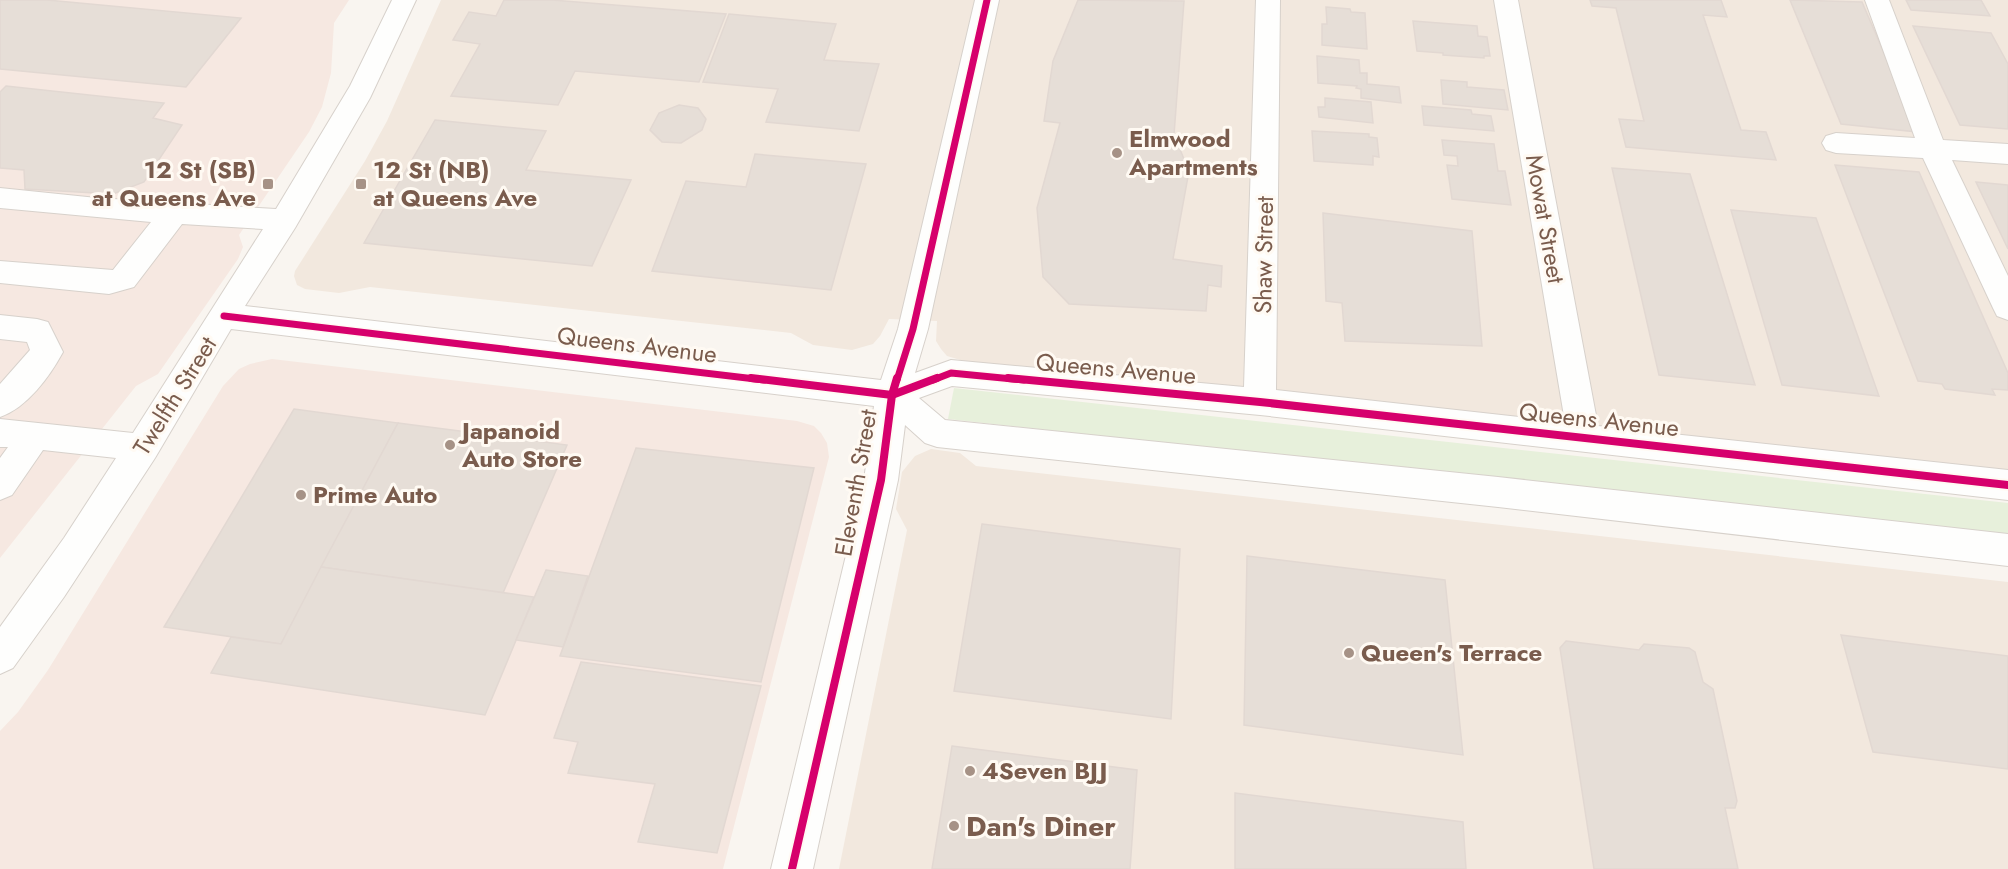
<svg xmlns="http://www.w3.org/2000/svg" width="2008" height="869" font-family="Jost,sans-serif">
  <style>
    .residential { fill: #f2e8de }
    .commercial { fill: #f6e8e1 }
    .green { fill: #e7f0db }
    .building { fill: #e6ded7; stroke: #e2d8d2; stroke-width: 1.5 }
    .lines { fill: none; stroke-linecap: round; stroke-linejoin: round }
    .minor-casing { stroke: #d7d1cb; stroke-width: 2 }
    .minor { fill: #fefefd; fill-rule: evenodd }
    .cycleway-far1-casing { stroke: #fffaf3; stroke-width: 10 }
    .cycleway-casing { stroke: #fffaf3; stroke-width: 12 }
    .cycleway-far1 { stroke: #d6006c; stroke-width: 7 }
    .cycleway { stroke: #d6006c; stroke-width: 8 }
    .poi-dot { fill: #a69286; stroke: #fffaf3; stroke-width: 2 }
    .labels { text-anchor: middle; stroke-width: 6; stroke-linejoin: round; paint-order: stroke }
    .poi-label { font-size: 24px; font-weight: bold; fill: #7a5c4d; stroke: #fffaf3; text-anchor: start }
    .street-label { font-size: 24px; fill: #7a5c4d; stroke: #fffaf3 }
    .near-poi-label { font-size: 28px; font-weight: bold; fill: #7a5c4d; stroke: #fffaf3; text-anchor: start }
  </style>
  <rect width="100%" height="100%" fill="#f9f5f0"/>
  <g class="residential">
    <path d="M441 0H2008V470L964 361 947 356 941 349 936 341 937 321 889 319 880 336 873 344 852 350 813 345 791 333 370 287 339 293 305 289 297 285 294 276 295 271 365 161 387 121Z"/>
    <path d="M931 449 960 453 976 466 2008 582V869H839L907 530 896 509 902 472 915 456Z"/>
  </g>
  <g class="commercial">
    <path d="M0 0H349L334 23 331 73 322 107 309 132 239 235 243 247 238 259 158 374 136 386 0 558Z"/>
    <path d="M272 359 797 421 814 426 821 433 827 443 829 457 723 869H0V731L18 712 48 670 223 386 239 369 250 364Z"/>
  </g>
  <path class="green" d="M954 388 2008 503V536L948 419Z"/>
  <g class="building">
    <path d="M0 0H47L241 18 186 87 0 69Z"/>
    <path d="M504 0H552L726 14 699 82 575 71 558 105 451 96 480 44 453 40 469 12 496 16Z"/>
    <path d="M1078 0 1184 1 1174 135 1189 171 1173 259 1222 266 1221 287 1208 285 1206 311 1069 304 1043 277 1037 208 1060 123 1044 121 1053 61Z"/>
    <path d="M1590 0H1721L1727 17 1703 15 1741 130 1766 132 1776 160 1626 147 1619 119 1644 121 1616 8 1592 6Z"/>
    <path d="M1790 0 1862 2 1918 132 1841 124Z"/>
    <path d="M1906 0H1981L1990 16 1911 10Z"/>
    <path d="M1326 7 1350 9 1351 12 1365 13 1367 49 1322 45V24H1327Z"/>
    <path d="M729 14 836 24 824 60 879 64 859 131 766 122 778 89 703 82Z"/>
    <path d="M1413 21 1477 26 1478 36 1487 37 1490 56H1484V58L1443 55V53L1417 51Z"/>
    <path d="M1913 26 1991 33 2008 64V129L1960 125Z"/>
    <path d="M1317 56 1359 60 1360 73H1367V84L1399 87 1401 103 1361 98V89L1356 88 1357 86 1318 83Z"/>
    <path d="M1441 80 1467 82V87L1504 90 1508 110 1443 104Z"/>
    <path d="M6 86 164 103 153 118 182 125 144 182 113 194 25 189 24 170 0 168V92Z"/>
    <path d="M1325 98 1371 102 1373 123 1319 117 1318 107H1325Z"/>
    <path d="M679 105 698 108 706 119 702 130 681 143 662 142 650 130 659 113Z"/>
    <path d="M1422 106 1471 110 1472 114 1491 116 1494 131 1424 125Z"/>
    <path d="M435 120 546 131 526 170 631 180 592 266 364 243Z"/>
    <path d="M1312 131 1369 134V137L1377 138 1379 157 1373 156V165L1314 161Z"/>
    <path d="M1442 140 1494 144 1498 171H1505L1511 205 1452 199 1447 165 1458 166 1457 156 1444 155Z"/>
    <path d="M755 154 866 164 831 290 652 271 686 181 746 187Z"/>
    <path d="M1835 165 1919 172 2008 373V390L1992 389 1995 395 1945 389 1942 384 1918 381Z"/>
    <path d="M1612 168 1690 174 1755 385 1659 375Z"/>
    <path d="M1976 182 2008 185V249Z"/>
    <path d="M1731 210 1816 218 1879 396 1782 385Z"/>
    <path d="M1323 213 1472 231 1482 346 1345 341 1342 303 1326 301Z"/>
    <path d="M294 409 398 423 281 644 164 627Z"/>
    <path d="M398 423 567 445 503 593 321 567Z"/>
    <path d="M636 448 814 468 761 682 560 656Z"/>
    <path d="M982 524 1180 549 1171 719 954 691Z"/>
    <path d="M1247 556 1445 580 1463 755 1244 725Z"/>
    <path d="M321 567 534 597 485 715 211 673 231 637 281 644Z"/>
    <path d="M546 570 588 576 563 647 516 640Z"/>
    <path d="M1841 635 2008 656V769L1873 752Z"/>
    <path d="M1566 641 1639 650 1644 644 1689 648 1695 652 1703 682 1713 689 1737 801 1735 808H1725L1738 869H1594L1560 648Z"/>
    <path d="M581 662 761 686 717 853 638 842 655 784 568 773 578 742 554 738Z"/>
    <path d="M952 746 1137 770 1130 869H932Z"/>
    <path d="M1235 793 1463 822 1466 869H1235Z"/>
  </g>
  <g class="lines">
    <defs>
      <g id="minor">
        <path d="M392 0H416L370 98 295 228 245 306 881 380 898 329 975 0H999L928 329 915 373 951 360 1244 387 1256 0H1280L1276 390 1565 422 1494 0H1518L1598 426 2008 470V500L1260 415 952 386 919 398 945 420 1498 477 2008 534V566L1498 507 937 447 925 443 905 425 898 480 813 869H771L864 480 874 406 231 329 155 458 64 597 13 668 0 674V627L64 538 116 458 43 450 12 495 0 500V458L8 447H0V419L133 433 263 229 182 224 134 287 109 294 0 283V261L113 270 151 222 0 208V188L97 198 276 209 350 86Z"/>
        <path d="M1865 0H1889L1943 140 2008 144V164L1952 160 2008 276V320L1997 316 1993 308 1923 158 1836 153 1826 150 1822 143 1826 136 1836 133 1915 138Z"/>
        <path d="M0 315 37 319 48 322 63 352C50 376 27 408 0 417V384L30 350 27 342 0 339Z"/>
      </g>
    </defs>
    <use href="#minor" class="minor-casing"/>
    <use href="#minor" class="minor"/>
    <defs>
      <g id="cycleway-far1">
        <path d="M224 316 764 380"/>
        <path d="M897 380 913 329 987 0"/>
        <path d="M933 380 951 373 1024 380"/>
      </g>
      <g id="cycleway">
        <path d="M751 378 892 395 937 378"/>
        <path d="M1008 378 1260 402 2008 485"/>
        <path d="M792 869 881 480 892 395 897 378"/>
      </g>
    </defs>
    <use href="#cycleway-far1" class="cycleway-far1-casing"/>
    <use href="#cycleway" class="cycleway-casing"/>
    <use href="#cycleway-far1" class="cycleway-far1"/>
    <use href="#cycleway" class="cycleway"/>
  </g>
  <g class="poi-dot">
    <circle cx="1117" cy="153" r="6"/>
    <rect x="262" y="178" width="12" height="12" rx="3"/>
    <rect x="355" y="178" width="12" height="12" rx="3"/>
    <circle cx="450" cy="445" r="6"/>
    <circle cx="301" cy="495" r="6"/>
    <circle cx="1349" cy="653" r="6"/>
    <circle cx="970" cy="771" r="6"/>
    <circle cx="954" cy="826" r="6"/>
  </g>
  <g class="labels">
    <g class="poi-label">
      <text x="1129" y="147">Elmwood<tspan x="1129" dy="28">Apartments</tspan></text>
      <text x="256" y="178" text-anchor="end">12 St (SB)<tspan x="256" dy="28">at Queens Ave</tspan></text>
      <text x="373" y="178">12 St (NB)<tspan x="373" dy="28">at Queens Ave</tspan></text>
      <text x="462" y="439">Japanoid<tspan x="462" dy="28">Auto Store</tspan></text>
      <text x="313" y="503">Prime Auto</text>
      <text x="1361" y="661">Queen's Terrace</text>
      <text x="982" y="779">4Seven BJJ</text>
    </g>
    <g class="street-label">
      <text transform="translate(1545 219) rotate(80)" y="8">Mowat Street</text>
      <text transform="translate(1264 255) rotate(-89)" y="8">Shaw Street</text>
      <text transform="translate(637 345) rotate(7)" y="8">Queens Avenue</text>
      <text transform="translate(1116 369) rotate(5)" y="8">Queens Avenue</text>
      <text transform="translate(175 396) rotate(-58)" y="8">Twelfth Street</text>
      <text transform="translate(1599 420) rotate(6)" y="8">Queens Avenue</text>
      <text transform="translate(856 483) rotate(-80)" y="8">Eleventh Street</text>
    </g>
    <g class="near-poi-label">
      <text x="966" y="836">Dan's Diner</text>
    </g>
  </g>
</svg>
